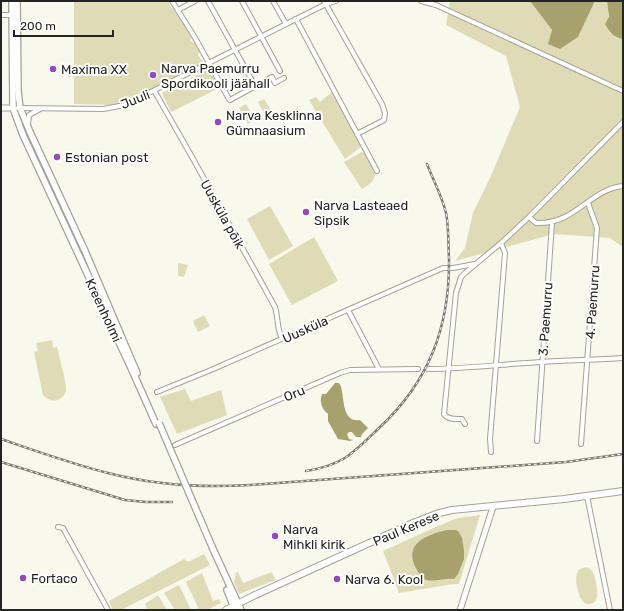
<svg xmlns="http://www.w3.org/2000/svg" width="624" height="611" font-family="Rubik,sans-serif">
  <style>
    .green { fill: #dfdbb6 }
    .water { fill: #a7a16d }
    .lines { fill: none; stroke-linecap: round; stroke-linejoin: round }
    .minor-casing { stroke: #a3a297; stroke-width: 6 }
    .tertiary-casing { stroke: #a3a297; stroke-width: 7 }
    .secondary-casing { stroke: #a3a297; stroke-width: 8 }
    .trunk-casing { stroke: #a3a297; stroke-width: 8 }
    .minor { stroke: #fff; stroke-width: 4 }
    .tertiary { stroke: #fff; stroke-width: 5 }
    .secondary { stroke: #fff; stroke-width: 5.5 }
    .trunk { stroke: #fff; stroke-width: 6 }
    .rail-casing { stroke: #7c7c75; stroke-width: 2.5 }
    .rail { stroke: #fff; stroke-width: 1; stroke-dasharray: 3; stroke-linecap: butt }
    .secondary-bridge-casing { stroke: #a3a297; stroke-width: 8; stroke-linecap: butt }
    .secondary-bridge { stroke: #fff; stroke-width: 5.5 }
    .poi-dot { fill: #954abb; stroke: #fff; stroke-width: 1.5 }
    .labels { text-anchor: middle; stroke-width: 4; stroke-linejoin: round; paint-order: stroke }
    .poi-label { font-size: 13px; fill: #242420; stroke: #fff; text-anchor: start }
    .street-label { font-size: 13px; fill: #242420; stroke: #fff }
  </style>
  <rect width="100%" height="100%" fill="#f8f8ec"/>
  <g class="green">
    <path d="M74 1H168L171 8 175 9 193 37 190 40 192 42 195 43 200 51 198 55 203 62 124 103 117 105 74 104Z"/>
    <path d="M450 1H530L552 30 578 37 595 1H607L610 33 616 38 623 39V247L610 238 554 234 455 261 465 248 473 213 490 178 520 107 506 56 446 25Z"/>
    <path d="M209 69 219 88 171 112 162 93Z"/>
    <path d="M333 91 362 146 345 159 309 100 316 97 320 102Z"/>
    <path d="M264 99 271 111 265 115 258 102Z"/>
    <path d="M246 104 255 120 248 124 239 108Z"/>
    <path d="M362 152 365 153C374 170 383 177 362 189L344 162Z"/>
    <path d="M270 206 293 246 269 260 247 219Z"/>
    <path d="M314 237 338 281 292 305 269 264Z"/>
    <path d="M178 263 188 265 184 277 178 276Z"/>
    <path d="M204 315 210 326 198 332 193 321Z"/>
    <path d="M52 340 53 348 57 347C59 357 67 383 66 391 65 395 62 398 58 400 52 402 48 399 43 395L34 352 38 351 36 343Z"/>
    <path d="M185 389 191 401 221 390 227 415 177 434 160 397Z"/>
    <path d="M480 515 459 584H453L399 593 383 551 438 526 458 518Z"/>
    <path d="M204 554 210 565 121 610H113L109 601 184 559 188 562Z"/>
    <path d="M586 567C589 568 592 570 593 573 596 578 599 596 596 600 594 603 593 603 590 604 579 607 573 577 578 571 580 568 583 568 586 567Z"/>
    <path d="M238 572 243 583 272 572 275 580 239 594 234 582 236 573Z"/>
    <path d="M202 573 213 601 219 599 221 603 207 610H197L198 607 186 582Z"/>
    <path d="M179 585 191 610H175L164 593Z"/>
    <path d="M158 595 167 610H148L145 604Z"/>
  </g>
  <g class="water">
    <path d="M530 1H595L578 37 560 49 548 44 552 30Z"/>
    <path d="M607 1H623V39C613 38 610 32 605 24L609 17Z"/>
    <path d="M335 383H339C346 392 339 423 360 420L368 428 362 434 361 437H356L352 432H349L347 434 349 439 353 440 350 441 338 439 328 421V414C322 409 319 402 322 394H326Z"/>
    <path d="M447 530H456L459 532 462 538 464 551V559L458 574 454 579C445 578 436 582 427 580 421 579 419 574 417 570 402 544 426 535 447 530Z"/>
  </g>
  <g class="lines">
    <defs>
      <g id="minor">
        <path d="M172 1 194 36 229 99 230 100 272 77 275 83 284 78"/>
        <path d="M208 1 255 86"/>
        <path d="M242 1 280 71"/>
        <path d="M273 1 286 24"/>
        <path d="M324 1 382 104 385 113 384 120 357 134"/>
        <path d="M421 1 436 5 623 91"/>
        <path d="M178 10 195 1"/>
        <path d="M1 15H15"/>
        <path d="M296 19 377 171"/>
        <path d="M155 92 192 157 275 307C279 320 276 326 282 339"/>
        <path d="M18 108 103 109 125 105 326 4 336 1"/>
        <path d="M28 125 29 115 40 109"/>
        <path d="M529 217 536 223C575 225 590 189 623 186"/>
        <path d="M348 310 379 369"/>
        <path d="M428 369C466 369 503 364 541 362 568 360 596 360 623 358"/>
        <path d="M157 392 211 370 443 268H453L475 264"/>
        <path d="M465 424 462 419C456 419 448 420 444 414L456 293 461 277 465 273 501 243 529 217 623 122"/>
        <path d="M537 441 552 223"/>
        <path d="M581 444 597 228 588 203"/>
        <path d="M175 445 340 373 350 370 418 369"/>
        <path d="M491 452 490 439 505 253 501 243"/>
        <path d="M587 496 610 610"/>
        <path d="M58 527 63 528 108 610"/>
      </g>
      <g id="tertiary">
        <path d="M1 108H13"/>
        <path d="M460 610 493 507"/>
      </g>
      <g id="secondary">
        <path d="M12 1 13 108 23 135 132 370 156 424"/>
        <path d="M17 1 18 91 20 108 30 132 85 251 137 373"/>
        <path d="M213 549 241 610"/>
        <path d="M227 590 235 610"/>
      </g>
      <path id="trunk" d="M226 610 253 596 413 523 439 513 452 510 564 499 623 491"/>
    </defs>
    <use href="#minor" class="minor-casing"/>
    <use href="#tertiary" class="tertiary-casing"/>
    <use href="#secondary" class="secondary-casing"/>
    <use href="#trunk" class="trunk-casing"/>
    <use href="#minor" class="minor"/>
    <use href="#tertiary" class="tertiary"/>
    <use href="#secondary" class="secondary"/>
    <use href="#trunk" class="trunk"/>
    <defs>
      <g id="rail">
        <path d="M1 439C36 451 72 464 108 473 154 485 203 488 250 485L566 462 623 454"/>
        <path d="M1 462 125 500 146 502H172"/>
        <path d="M306 471C343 465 352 454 378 429 429 382 450 327 449 258 448 243 449 227 446 213 442 196 433 180 427 164"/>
      </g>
    </defs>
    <use href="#rail" class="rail-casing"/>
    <use href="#rail" class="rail"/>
    <defs>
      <path id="secondary-bridge" d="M159 423 213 549"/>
    </defs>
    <use href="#secondary-bridge" class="secondary-bridge-casing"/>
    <use href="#secondary-bridge" class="secondary-bridge"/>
  </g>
  <g class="poi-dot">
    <circle cx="53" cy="69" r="4"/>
    <circle cx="153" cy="75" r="4"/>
    <circle cx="218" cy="122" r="4"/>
    <circle cx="57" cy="157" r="4"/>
    <circle cx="306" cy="212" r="4"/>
    <circle cx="275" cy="536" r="4"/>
    <circle cx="23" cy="578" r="4"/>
    <circle cx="337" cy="579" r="4"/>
  </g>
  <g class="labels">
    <g class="poi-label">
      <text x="161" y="73">Narva Paemurru<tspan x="161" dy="15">Spordikooli jäähall</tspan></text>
      <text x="61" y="74">Maxima XX</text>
      <text x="226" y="120">Narva Kesklinna<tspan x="226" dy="15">Gümnaasium</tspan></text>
      <text x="65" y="162">Estonian post</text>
      <text x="314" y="210">Narva Lasteaed<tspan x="314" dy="15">Sipsik</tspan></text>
      <text x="283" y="534">Narva<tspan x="283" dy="15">Mihkli kirik</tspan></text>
      <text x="31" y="583">Fortaco</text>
      <text x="345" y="584">Narva 6. Kool</text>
    </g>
    <g class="street-label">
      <text transform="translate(135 99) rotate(-22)" y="5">Juuli</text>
      <text transform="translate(223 214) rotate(61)" y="5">Uusküla põik</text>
      <text transform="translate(592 302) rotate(-86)" y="5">4. Paemurru</text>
      <text transform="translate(104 310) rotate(65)" y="5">Kreenholmi</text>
      <text transform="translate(545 319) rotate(-86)" y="5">3. Paemurru</text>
      <text transform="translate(305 329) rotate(-24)" y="5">Uusküla</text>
      <text transform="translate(294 393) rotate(-23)" y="5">Oru</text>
      <text transform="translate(406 528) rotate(-23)" y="5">Paul Kerese</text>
    </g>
  </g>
  <rect width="624" height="611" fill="none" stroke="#242420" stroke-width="4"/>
  <path d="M14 30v6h99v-6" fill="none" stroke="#242420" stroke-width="2"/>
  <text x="20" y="30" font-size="12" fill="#242420" stroke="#ffffff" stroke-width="3" paint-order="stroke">200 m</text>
</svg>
